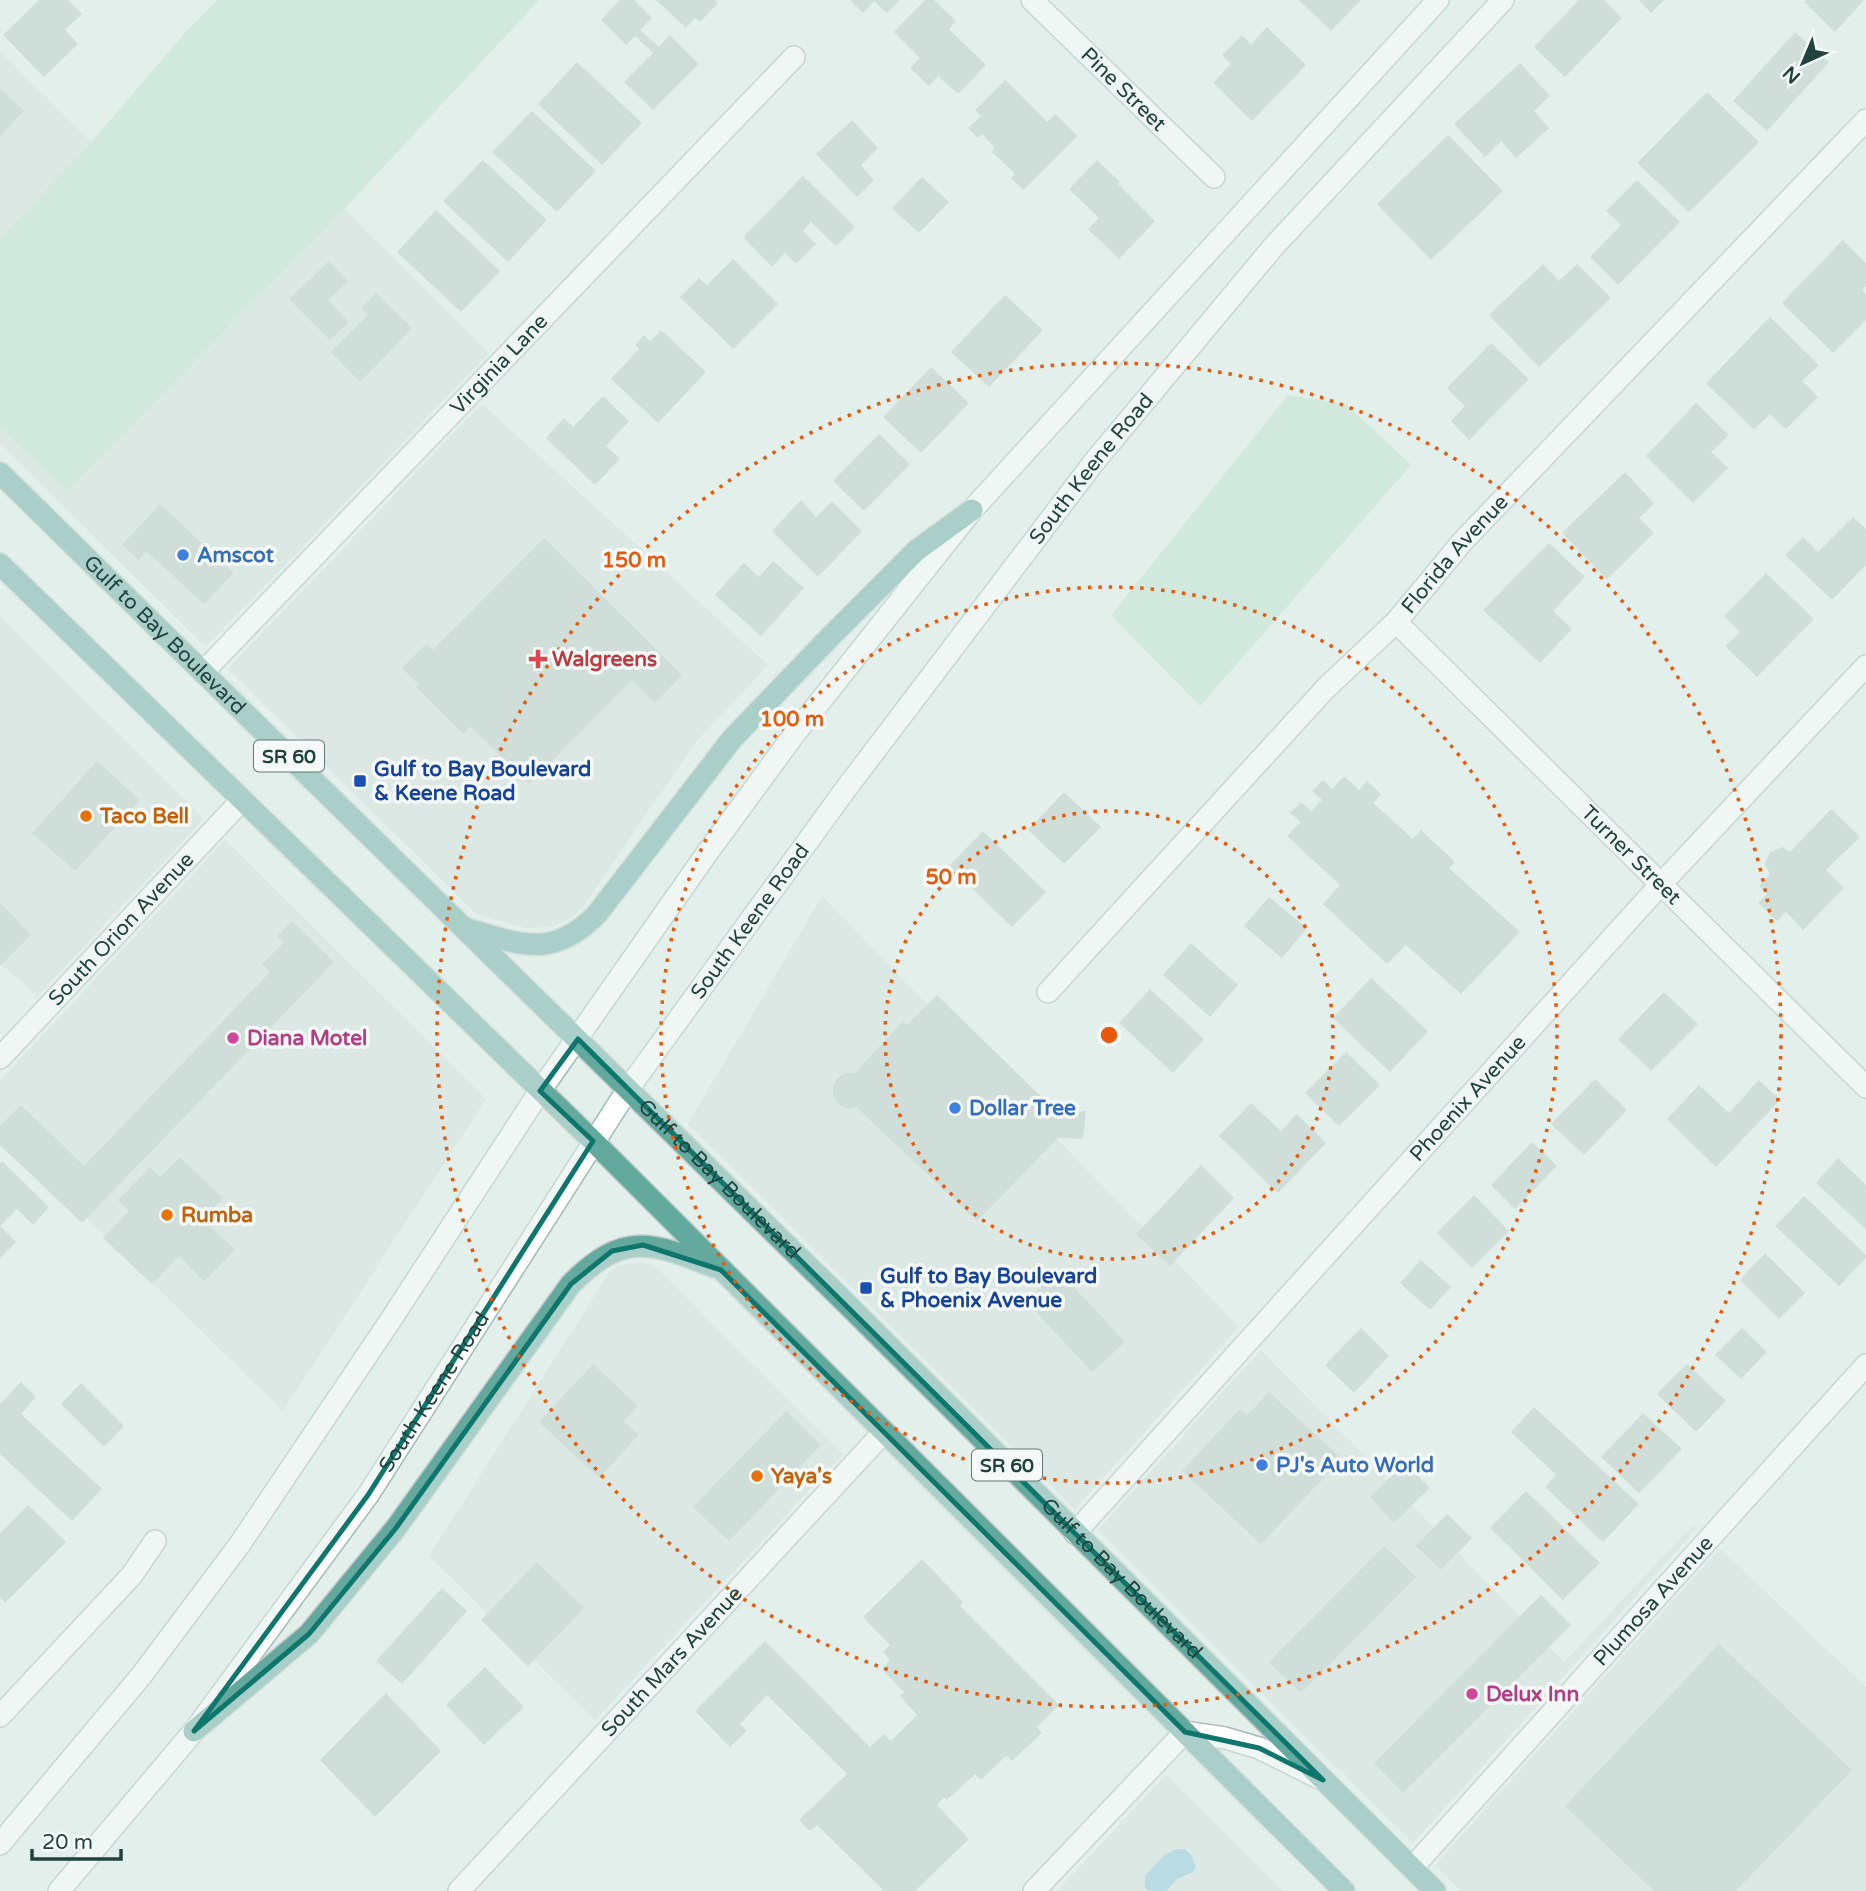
<svg xmlns="http://www.w3.org/2000/svg" width="1866" height="1891" font-family="'Varela Round',sans-serif">
  <style>
    .built { fill: #d1dfda }
    .green { fill: #bae2c9 }
    .water { fill: #86c4d9 }
    .building { fill: #b8cac4 }
    .lines { fill: none; stroke-linecap: round; stroke-linejoin: round }
    .street-casing { stroke: #a5b8b3; stroke-width: 24 }
    .secondary-casing { stroke: #a0bcb5; stroke-width: 24 }
    .primary-casing { stroke: #c1cac9; stroke-width: 24 }
    .street { stroke: #fff; stroke-width: 21 }
    .secondary { stroke: #fff; stroke-width: 21 }
    .primary { stroke: #63a99e; stroke-width: 21 }
    .marked { fill: none; stroke: #0f766e; stroke-width: 5; stroke-linejoin: round }
    .ring { fill: none; stroke: #e8590c; stroke-width: 3.5; stroke-dasharray: 3.5 7 }
    .shop-dot { fill: #3f7fe0; stroke: #f5faf8; stroke-width: 2.5 }
    .health-dot { fill: #e0444e; stroke: #f5faf8; stroke-width: 2.5 }
    .transit-dot { fill: #1a4fb4; stroke: #f5faf8; stroke-width: 2.5 }
    .food-dot { fill: #e8710a; stroke: #f5faf8; stroke-width: 2.5 }
    .hotel-dot { fill: #d1479c; stroke: #f5faf8; stroke-width: 2.5 }
    .labels { text-anchor: middle; stroke-width: 7; stroke-linejoin: round; paint-order: stroke }
    .shield { fill: #f5faf8; stroke: #617a75; stroke-width: 2 }
    .shield-label { font-size: 19px; font-weight: bold; fill: #21433d }
    .street-label { font-size: 21px; fill: #21433d; stroke: #f5faf8 }
    .shop-label { font-size: 21px; font-weight: bold; fill: #366cbe; stroke: #f5faf8; text-anchor: start }
    .health-label { font-size: 21px; font-weight: bold; fill: #be3a42; stroke: #f5faf8; text-anchor: start }
    .transit-label { font-size: 21px; font-weight: bold; fill: #164399; stroke: #f5faf8; text-anchor: start }
    .food-label { font-size: 21px; font-weight: bold; fill: #c56008; stroke: #f5faf8; text-anchor: start }
    .hotel-label { font-size: 21px; font-weight: bold; fill: #b23c85; stroke: #f5faf8; text-anchor: start }
    .centre { fill: #e8590c; stroke: #f5faf8; stroke-width: 3.5 }
    .ring-label { font-size: 21px; text-anchor: middle; font-weight: bold; fill: #e8590c; stroke: #f5faf8; stroke-width: 7; stroke-linejoin: round; paint-order: stroke }
  </style>
  <rect width="100%" height="100%" fill="#e3efeb"/>
  <g class="built">
    <path d="M217 0H539L344 209 489 353 206 647 0 443V52L91 142 185 33Z"/>
    <path d="M482 404 768 665 694 744 585 904 572 917 551 927 526 928 476 914 228 669Z"/>
    <path d="M0 616 204 819 37 996 0 963Z"/>
    <path d="M225 840 486 1099 283 1411 0 1133V1081Z"/>
    <path d="M822 896 1239 1327 1075 1509 688 1124Z"/>
    <path d="M641 1262 652 1264 843 1454 595 1720 429 1556 611 1270 616 1266Z"/>
    <path d="M1261 1350 1564 1662 1693 1525 1697 1528 1413 1843 1344 1775 1346 1772 1337 1768 1098 1530Z"/>
    <path d="M1720 1549 1866 1687V1891H1461L1435 1865Z"/>
    <path d="M1166 1775 1283 1891H1057Z"/>
  </g>
  <g class="green">
    <path d="M217 0H539L344 209 67 491 0 427V239L91 143 185 33Z"/>
    <path d="M1288 395 1346 404 1411 465 1200 706 1111 615Z"/>
  </g>
  <path class="water" d="M1177 1849H1185L1191 1855 1196 1867 1193 1872 1177 1879 1166 1891H1149L1145 1888V1876L1164 1855Z"/>
  <g class="building">
    <path d="M39 0H68L82 14 65 30 78 44 44 77 3 35Z"/>
    <path d="M620 0H634L652 18 640 30 659 47 670 35 699 64 653 110 624 82 653 53 635 36 626 45 601 20Z"/>
    <path d="M656 0H715L718 3 700 22 695 18 686 28Z"/>
    <path d="M850 0H899L887 13 874 1 863 13Z"/>
    <path d="M925 0H934L956 21 949 29 986 65 958 94 938 76 929 86 910 68 920 58 894 32Z"/>
    <path d="M1299 0H1361L1331 31Z"/>
    <path d="M1579 0H1604L1622 18 1565 77 1534 47Z"/>
    <path d="M1639 0H1664L1651 13Z"/>
    <path d="M1806 0H1864L1835 32 1804 2Z"/>
    <path d="M1267 27 1306 65 1252 121 1213 83 1231 64 1222 55 1242 35 1251 44Z"/>
    <path d="M1795 32 1829 62 1767 131 1733 101Z"/>
    <path d="M577 62 642 123 602 165 538 104Z"/>
    <path d="M1520 63 1550 96 1534 111 1549 128 1516 158 1501 141 1485 157 1454 124Z"/>
    <path d="M1005 80 1047 122 1055 114 1077 136 1023 190 1011 178 1015 174 992 152 995 148 982 134 978 138 968 128 981 116 975 110Z"/>
    <path d="M0 88 24 111 0 136Z"/>
    <path d="M1707 92 1759 142 1689 212 1637 163Z"/>
    <path d="M532 111 596 171 557 212 492 152Z"/>
    <path d="M852 120 878 148 861 165 874 180 857 197 816 154Z"/>
    <path d="M1448 135 1503 191 1431 260 1377 204Z"/>
    <path d="M483 160 547 220 508 262 443 201Z"/>
    <path d="M1097 160 1120 182 1118 184 1155 221 1119 259 1088 229 1099 218 1069 189Z"/>
    <path d="M803 176 855 227 836 246 811 222 803 231 816 244 796 264 785 253 772 267 743 237Z"/>
    <path d="M922 177 949 202 919 233 892 208Z"/>
    <path d="M1637 180 1680 222 1618 285 1590 257 1621 225 1606 211Z"/>
    <path d="M436 210 500 271 461 312 397 252Z"/>
    <path d="M1843 240 1866 263V286L1862 290 1866 294V320L1833 353 1782 303Z"/>
    <path d="M733 259 778 304 733 349 680 297 699 278 707 285Z"/>
    <path d="M329 261 348 281 328 300 349 322 330 340 289 299Z"/>
    <path d="M1543 264 1559 281 1577 264 1611 298 1539 367 1489 315Z"/>
    <path d="M376 293 412 328 360 382 331 352 368 315 361 308Z"/>
    <path d="M1005 295 1043 330 989 387 951 352Z"/>
    <path d="M1770 317 1819 365 1802 381 1818 397 1786 429 1770 414 1754 430 1706 383Z"/>
    <path d="M661 330 706 372 658 423 611 379 639 349 635 345 644 335 650 341Z"/>
    <path d="M1491 343 1529 379 1469 440 1451 421 1465 406 1447 388Z"/>
    <path d="M931 367 969 403 921 453 883 417Z"/>
    <path d="M603 396 629 421 606 446 620 459 595 485 546 438 564 418 573 427Z"/>
    <path d="M1696 403 1729 435 1711 452 1728 468 1693 503 1646 456Z"/>
    <path d="M879 434 910 464 864 511 833 481Z"/>
    <path d="M1625 472 1654 503 1639 518 1654 533 1607 579 1562 533Z"/>
    <path d="M801 500 816 517 832 501 862 531 818 577 772 531Z"/>
    <path d="M160 504 234 573 204 604 146 551 139 560 122 545Z"/>
    <path d="M1853 517 1866 529V565L1832 600 1785 555 1803 537 1818 552Z"/>
    <path d="M544 538 682 675 655 703 632 680 529 784 470 726 463 734 416 687 419 685 402 668 426 644 433 650Z"/>
    <path d="M1549 543 1585 577 1553 611 1572 629 1540 663 1483 610Z"/>
    <path d="M773 561 804 588 761 636 715 595 744 563 759 577Z"/>
    <path d="M1766 573 1814 619 1757 677 1725 646 1740 632 1724 616Z"/>
    <path d="M97 761 140 800 75 871 32 833Z"/>
    <path d="M1344 776 1359 790 1367 781 1381 794 1373 803 1413 839 1421 830 1455 862 1449 868 1520 932 1461 994 1406 945 1387 964 1323 904 1340 885 1287 836 1301 822 1290 813 1301 802 1311 811 1322 800 1312 791 1323 780 1332 789Z"/>
    <path d="M1064 792 1101 827 1064 864 1028 830Z"/>
    <path d="M1831 809 1860 837 1826 870 1844 888 1803 930 1786 912 1777 921 1758 903 1767 894 1759 886 1770 874 1765 864 1770 852 1783 847 1790 852Z"/>
    <path d="M983 831 1046 892 1012 927 949 866Z"/>
    <path d="M1269 897 1307 928 1282 958 1244 926Z"/>
    <path d="M0 903 31 935 0 966Z"/>
    <path d="M292 921 334 962 82 1223 0 1145V1126L21 1105 84 1166 270 972 262 964 284 943 277 936Z"/>
    <path d="M1191 943 1238 985 1210 1017 1163 975Z"/>
    <path d="M1371 978 1428 1031 1390 1072 1333 1018Z"/>
    <path d="M1150 989 1204 1039 1173 1073 1119 1023Z"/>
    <path d="M1664 992 1698 1024 1651 1071 1618 1039Z"/>
    <path d="M937 995 1058 1113 1086 1111 1083 1139 1058 1138 977 1221 856 1107 849 1109 840 1106 833 1096V1086L837 1078 845 1073H855L903 1021 907 1025Z"/>
    <path d="M1346 1052 1380 1085 1339 1126 1305 1093Z"/>
    <path d="M1595 1079 1627 1110 1584 1155 1551 1124Z"/>
    <path d="M1759 1080 1780 1100 1716 1167 1667 1119 1699 1085 1729 1113Z"/>
    <path d="M1251 1103 1281 1131 1297 1114 1326 1143 1278 1193 1219 1136Z"/>
    <path d="M1532 1142 1557 1166 1515 1209 1491 1185Z"/>
    <path d="M180 1157 223 1198 203 1219 235 1250 204 1281 179 1256 152 1284 103 1238 129 1211 118 1200 150 1167 160 1177Z"/>
    <path d="M1838 1158 1866 1185V1229L1816 1183Z"/>
    <path d="M2 1161 49 1207 33 1225 17 1209 0 1226 16 1242 0 1258V1163Z"/>
    <path d="M1201 1165 1234 1198 1170 1266 1136 1234Z"/>
    <path d="M1474 1195 1509 1231 1472 1268 1437 1233Z"/>
    <path d="M1804 1196 1866 1255V1258L1839 1286 1775 1226Z"/>
    <path d="M1765 1253 1805 1293 1779 1319 1740 1280Z"/>
    <path d="M1421 1260 1451 1287 1430 1310 1400 1283Z"/>
    <path d="M1059 1271 1125 1342 1092 1372 1026 1301Z"/>
    <path d="M1361 1328 1389 1356 1354 1393 1325 1365Z"/>
    <path d="M1742 1328 1767 1352 1741 1379 1715 1355Z"/>
    <path d="M593 1364 638 1406 624 1421 639 1435 599 1478 539 1422Z"/>
    <path d="M1687 1364 1726 1401 1696 1432 1657 1394Z"/>
    <path d="M21 1382 36 1397 21 1414 102 1489 72 1521 0 1454V1404Z"/>
    <path d="M81 1383 124 1426 104 1447 61 1404Z"/>
    <path d="M1269 1392 1342 1459 1261 1544 1182 1471 1240 1409 1247 1415Z"/>
    <path d="M1534 1407 1639 1504 1603 1542 1545 1487 1556 1475 1511 1432Z"/>
    <path d="M786 1411 821 1445 729 1541 693 1507Z"/>
    <path d="M1643 1413 1682 1449 1639 1493 1601 1457Z"/>
    <path d="M1405 1463 1430 1488 1394 1523 1370 1497Z"/>
    <path d="M1526 1491 1600 1563 1563 1600 1490 1528Z"/>
    <path d="M28 1505 66 1542 5 1603 0 1598V1533Z"/>
    <path d="M1447 1514 1472 1538 1441 1570 1416 1546Z"/>
    <path d="M1384 1546 1416 1577 1301 1693 1269 1662Z"/>
    <path d="M922 1559 963 1602 960 1606 1059 1705 1037 1727 1042 1733 1012 1761 1006 1756 981 1780 975 1774 947 1800 944 1797 937 1805 969 1839 915 1891H884L817 1825 810 1831 799 1820 847 1774 767 1695 740 1724 747 1731 730 1747 695 1711 765 1641 870 1747 884 1734 891 1741 917 1715 900 1696 904 1692 882 1669 890 1660 883 1652 890 1645 863 1617Z"/>
    <path d="M537 1562 584 1608 528 1666 481 1620Z"/>
    <path d="M442 1588 467 1611 402 1684 376 1661Z"/>
    <path d="M1541 1595 1571 1625 1403 1793 1374 1763Z"/>
    <path d="M1719 1644 1852 1770 1736 1891H1654L1565 1806Z"/>
    <path d="M485 1667 524 1707 484 1745 446 1705Z"/>
    <path d="M386 1693 441 1751 375 1817 320 1760Z"/>
  </g>
  <g class="lines">
    <defs>
      <g id="street">
        <path id="s1" d="M1032 0 1214 177"/>
        <path id="s2" d="M1396 622 1866 1087"/>
        <path id="s3" d="M203 672 794 57"/>
        <path id="s4" d="M1048 992 1326 688 1396 622 1463 541 1866 120"/>
        <path id="s5" d="M0 1058 242 800"/>
        <path id="s6" d="M1075 1533 1661 884 1866 666"/>
        <path d="M0 1716 132 1575 155 1541"/>
        <path id="s7" d="M1412 1868 1866 1365"/>
        <path id="s8" d="M459 1891 884 1432"/>
        <path d="M1034 1891 1185 1732 1225 1738 1259 1748 1319 1778"/>
      </g>
      <g id="secondary">
        <path d="M0 1844 141 1676 240 1544 392 1318 540 1091 705 856 796 732 972 510 1438 0"/>
        <path id="s9" d="M59 1891 194 1731 368 1495 628 1089 845 790 1094 462 1274 246 1503 0"/>
      </g>
      <g id="primary">
        <path id="s10" d="M0 473 853 1310 1435 1891"/>
        <path d="M0 564 593 1141 1344 1891"/>
        <path d="M468 929C522 945 553 959 597 914L732 739 830 637 917 550 972 510"/>
        <path d="M194 1731 309 1634 396 1528 571 1284C624 1231 651 1242 714 1267"/>
      </g>
    </defs>
    <use href="#street" class="street-casing"/>
    <use href="#secondary" class="secondary-casing"/>
    <use href="#primary" class="primary-casing"/>
    <use href="#street" class="street"/>
    <use href="#secondary" class="secondary"/>
    <use href="#primary" class="primary"/>
  </g>
  <path d="M0 0H1866V1891H0ZM578 1039 1323 1780 1259 1748 1185 1732 721 1270 643 1245 612 1251 571 1284 396 1528 309 1634 194 1731 368 1495 593 1141 540 1091Z" fill="#e3efeb" fill-opacity=".55" fill-rule="evenodd"/>
  <path class="marked" d="M578 1039 1323 1780 1259 1748 1185 1732 721 1270 643 1245 612 1251 571 1284 396 1528 309 1634 194 1731 368 1495 593 1141 540 1091Z"/>
  <g class="ring">
    <circle cx="1109" cy="1035" r="224"/>
    <circle cx="1109" cy="1035" r="448"/>
    <circle cx="1109" cy="1035" r="672"/>
  </g>
  <g class="shop-dot">
    <circle cx="183" cy="555" r="7"/>
    <circle cx="955" cy="1108" r="7"/>
    <circle cx="1262" cy="1465" r="7"/>
  </g>
  <path class="health-dot" d="M534.5 648.5h7v7h7v7h-7v7h-7v-7h-7v-7h7z"/>
  <g class="transit-dot">
    <rect x="353" y="774" width="14" height="14" rx="3.5"/>
    <rect x="859" y="1281" width="14" height="14" rx="3.5"/>
  </g>
  <g class="food-dot">
    <circle cx="86" cy="816" r="7"/>
    <circle cx="167" cy="1215" r="7"/>
    <circle cx="757" cy="1476" r="7"/>
  </g>
  <g class="hotel-dot">
    <circle cx="233" cy="1038" r="7"/>
    <circle cx="1472" cy="1694" r="7"/>
  </g>
  <g class="labels">
    <g class="shield">
      <rect x="254" y="740.5" width="70" height="31" rx="5"/>
      <rect x="972" y="1449.5" width="70" height="31" rx="5"/>
    </g>
    <g class="shield-label">
      <text x="289" y="763">SR 60</text>
      <text x="1007" y="1472">SR 60</text>
    </g>
    <g class="street-label">
      <text dy="7" stroke="none"><textPath href="#s1" startOffset="128">Pine Street</textPath></text>
      <text dy="7" stroke="none"><textPath href="#s3" startOffset="427">Virginia Lane</textPath></text>
      <text dy="7" stroke="none"><textPath href="#s9" startOffset="1759">South Keene Road</textPath></text>
      <text dy="7" stroke="none"><textPath href="#s4" startOffset="598">Florida Avenue</textPath></text>
      <text dy="7" stroke="none"><textPath href="#s10" startOffset="231">Gulf to Bay Boulevard</textPath></text>
      <text dy="7" stroke="none"><textPath href="#s2" startOffset="331">Turner Street</textPath></text>
      <text dy="7" stroke="none"><textPath href="#s9" startOffset="1192">South Keene Road</textPath></text>
      <text dy="7" stroke="none"><textPath href="#s5" startOffset="177">South Orion Avenue</textPath></text>
      <text dy="7" stroke="none"><textPath href="#s6" startOffset="586">Phoenix Avenue</textPath></text>
      <text dy="7" stroke="none"><textPath href="#s10" startOffset="1008">Gulf to Bay Boulevard</textPath></text>
      <text dy="7" stroke="none"><textPath href="#s9" startOffset="625">South Keene Road</textPath></text>
      <text dy="7" stroke="none"><textPath href="#s10" startOffset="1575">Gulf to Bay Boulevard</textPath></text>
      <text dy="7" stroke="none"><textPath href="#s7" startOffset="360">Plumosa Avenue</textPath></text>
      <text dy="7" stroke="none"><textPath href="#s8" startOffset="313">South Mars Avenue</textPath></text>
    </g>
    <g class="shop-label">
      <text x="197" y="562">Amscot</text>
      <text x="969" y="1115">Dollar Tree</text>
      <text x="1276" y="1472">PJ's Auto World</text>
    </g>
    <g class="health-label">
      <text x="552" y="666">Walgreens</text>
    </g>
    <g class="transit-label">
      <text x="374" y="776">Gulf to Bay Boulevard<tspan x="374" dy="24">&amp; Keene Road</tspan></text>
      <text x="880" y="1283">Gulf to Bay Boulevard<tspan x="880" dy="24">&amp; Phoenix Avenue</tspan></text>
    </g>
    <g class="food-label">
      <text x="100" y="823">Taco Bell</text>
      <text x="181" y="1222">Rumba</text>
      <text x="771" y="1483">Yaya's</text>
    </g>
    <g class="hotel-label">
      <text x="247" y="1045">Diana Motel</text>
      <text x="1486" y="1701">Delux Inn</text>
    </g>
  </g>
  <circle cx="1109" cy="1035" r="10" class="centre"/>
  <g class="ring-label">
    <text x="634" y="567">150 m</text>
    <text x="792" y="726">100 m</text>
    <text x="951" y="884">50 m</text>
  </g>
  <g transform="translate(1803 63) rotate(224)" stroke="#f5faf8" stroke-width="5" paint-order="stroke">
  <path d="M0-5L12 26L0 18L-12 26Z" fill="#21433d"/>
  <text y="-10" font-size="19" font-weight="bold" text-anchor="middle" fill="#21433d">N</text>
  </g>
  <path d="M32 1849v10h89v-10" fill="none" stroke="#21433d" stroke-width="3.5"/>
  <text x="42" y="1849" font-size="21" fill="#21433d" stroke="#f5faf8" stroke-width="5" paint-order="stroke">20 m</text>
</svg>
